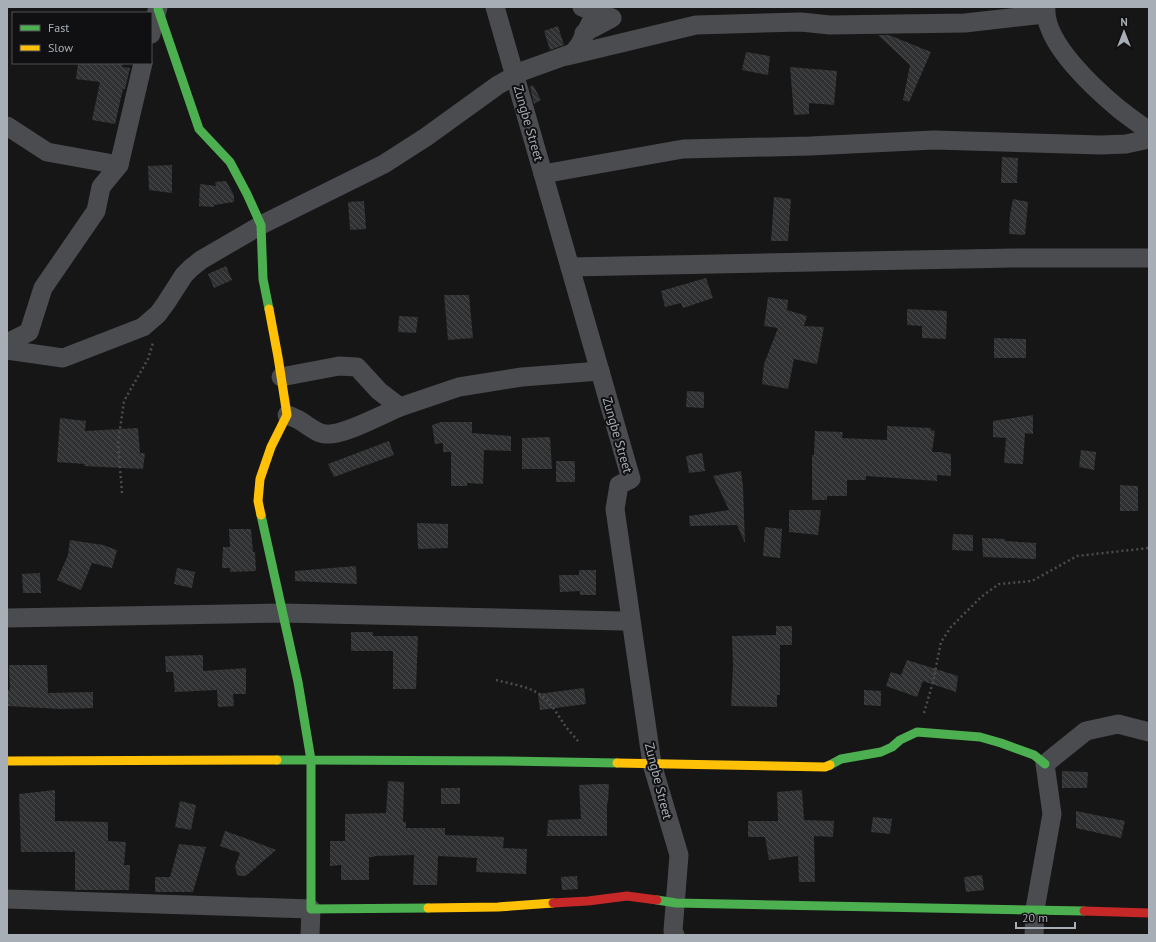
<svg xmlns="http://www.w3.org/2000/svg" width="1156" height="942" font-family="'PT Sans',sans-serif">
  <style>
    .building { fill: url(#building-back-hatch) }
    .lines { fill: none; stroke-linecap: round; stroke-linejoin: round }
    .path { stroke: #4c4d50; stroke-width: 2.5; stroke-dasharray: 2 3; stroke-linecap: butt }
    .street { stroke: #4a4c4f; stroke-width: 19 }
    .fast { stroke: #4caf50; stroke-width: 9 }
    .slow { stroke: #ffc107; stroke-width: 9 }
    .jam { stroke: #c62828; stroke-width: 9 }
    .labels { text-anchor: middle; stroke-width: 4; stroke-linejoin: round; paint-order: stroke }
    .street-label { font-size: 13px; fill: #a8aeb6; stroke: #101012 }
  </style>
  <defs>
    <pattern id="building-back-hatch" width="6" height="6" patternUnits="userSpaceOnUse"><rect width="6" height="6" fill="#303132"/><path d="M-1 5l2 2M0 0l6 6M5-1l2 2" fill="none" stroke="#4b4c4d"/></pattern>
  </defs>
  <rect width="100%" height="100%" fill="#161616"/>
  <g class="building">
    <path d="M558 26 564 45 550 50 544 31Z"/>
    <path d="M878 35H889L931 52 909 102 903 100 910 65Z"/>
    <path d="M746 52 770 56 768 75 742 70Z"/>
    <path d="M78 63H123L122 67 130 68 125 89H123L115 124 92 120 100 82 76 79Z"/>
    <path d="M790 67 837 71 834 105 809 103V114L794 115Z"/>
    <path d="M533 85 541 100 534 104 530 87Z"/>
    <path d="M1002 157 1018 158 1017 183H1001Z"/>
    <path d="M172 165V193L149 190 148 166Z"/>
    <path d="M226 181 234 195V202L214 205V207L199 206 200 184 216 186 215 182Z"/>
    <path d="M774 197 791 199 788 241H771Z"/>
    <path d="M1013 199 1028 202 1025 235 1009 234 1010 215Z"/>
    <path d="M364 201 366 229 350 230 348 202Z"/>
    <path d="M226 266 232 280 214 288 208 274Z"/>
    <path d="M706 278 713 298 683 308 681 303 665 307 661 291Z"/>
    <path d="M444 295H469L473 338 448 340Z"/>
    <path d="M768 297 788 300 787 310 807 316 804 326 824 327 817 364 794 359 788 389 762 384 764 364 778 328 764 326Z"/>
    <path d="M907 309 947 311 946 339 922 338V326L907 325Z"/>
    <path d="M399 316 418 317 416 333 398 332Z"/>
    <path d="M994 338 1026 339V358H994Z"/>
    <path d="M687 391 704 392V408L686 407Z"/>
    <path d="M1033 415V434L1025 433 1023 464 1004 463 1006 438 993 437V421Z"/>
    <path d="M60 418 86 421 85 431 138 428 140 453H145L143 469 84 466 85 464 57 462Z"/>
    <path d="M441 422H472V433L511 436V451L484 450 483 484 467 483V486H451V452H443V443L435 444 432 425Z"/>
    <path d="M887 426 931 428V430L935 431 932 452H943V453L951 454V476L937 475V481L866 476V480H847V496H827V500H812V455H814L815 431 843 432 842 438 887 440Z"/>
    <path d="M550 437 552 469H522V438Z"/>
    <path d="M389 441 394 455 334 477 328 464Z"/>
    <path d="M1081 450 1096 452 1094 470 1079 467Z"/>
    <path d="M702 453 705 471 689 473 686 456Z"/>
    <rect x="556" y="461" width="19" height="21"/>
    <path d="M741 471 743 487 745 543 737 525 690 526 689 516 729 510 713 476Z"/>
    <path d="M1120 485 1138 486V511H1120Z"/>
    <path d="M789 510H821L818 535 789 532Z"/>
    <path d="M417 523 448 524V548L418 549Z"/>
    <path d="M765 527 782 529 780 558 763 556Z"/>
    <path d="M229 529H251L253 552H255L256 571 230 572V568H222L223 547H230Z"/>
    <path d="M953 534 973 535V551L952 550Z"/>
    <path d="M982 538 1005 539V541L1036 543V559L983 557Z"/>
    <path d="M70 540 103 545 117 550 112 568 92 563 81 590 57 580 68 555Z"/>
    <path d="M356 566 357 584 295 581V571Z"/>
    <path d="M177 568 195 572 192 588 174 584Z"/>
    <path d="M579 570H596V595H580V591L560 592 559 575H579Z"/>
    <path d="M40 573 41 593H23L22 574Z"/>
    <path d="M776 626H792V645H780V695H777V707L731 706 733 666 732 636 776 635Z"/>
    <path d="M351 632H373V636H418L416 689H393V651H351Z"/>
    <path d="M203 655V671L246 668V694H233L234 706 218 707 217 690 175 692 173 672H166L165 656Z"/>
    <path d="M907 660 958 676 956 692 923 681 917 697 886 686 891 672 901 675Z"/>
    <path d="M9 665H47L48 693 93 692V708L61 709 7 706V690H10Z"/>
    <path d="M584 688 586 704 540 710 538 694Z"/>
    <path d="M864 690 881 691V706L864 705Z"/>
    <path d="M1062 771 1088 772 1087 788H1062Z"/>
    <path d="M388 781 404 782 403 822H406V828H445V835L504 837 503 848 527 849 526 874 476 872 477 858 438 856 437 885H413L414 855 374 856V857H369V880H341V865L330 866V841H345V814L386 813Z"/>
    <path d="M600 784H609L608 803H607V836H547L548 820 581 819 579 785Z"/>
    <rect x="441" y="788" width="19" height="16"/>
    <path d="M55 790V821L108 822V841L126 842 124 865H130L129 890H75V852H21L19 794Z"/>
    <path d="M802 790 804 820 834 821 833 837 814 836 815 882H799L798 856 769 860 765 837H748V821H778L777 792Z"/>
    <path d="M180 801 196 805 191 830 175 827Z"/>
    <path d="M1076 811 1125 821 1121 838 1076 828Z"/>
    <path d="M873 817 892 819 890 834 871 832Z"/>
    <path d="M225 831 242 837 276 850 247 875 244 876H240L237 874 235 867 240 853 220 846Z"/>
    <path d="M179 844 206 847 193 892H155V877H170Z"/>
    <path d="M982 875 984 890 966 892 964 877Z"/>
    <path d="M577 876 578 889 562 890 561 877Z"/>
  </g>
  <g class="lines">
    <g class="path">
      <path d="M122 493 118 443 124 401 148 359 153 343"/>
      <path d="M496 680C511 684 528 686 541 695 551 702 557 714 564 724 568 730 574 736 578 741"/>
      <path d="M924 713 933 682 941 642 951 627 981 597 999 584 1032 581 1077 556 1149 548"/>
    </g>
    <g class="street">
      <path d="M495 7 631 479 619 485 615 509 652 764 679 855 673 931 675 935"/>
      <path d="M582 7 612 18 584 33"/>
      <path d="M1046 7C1043 42 1094 88 1119 109 1129 117 1139 124 1149 131"/>
      <path d="M151 34 158 7"/>
      <path d="M567 56 696 25 801 22 830 25 965 23 1045 14"/>
      <path d="M7 126 47 152 119 165"/>
      <path d="M543 174 683 149 810 146 934 140 1101 145 1126 144 1149 139"/>
      <path d="M570 267 1013 258H1149"/>
      <path d="M7 343 29 332 43 288 96 211 101 187 119 165 143 63"/>
      <path d="M7 350 63 358 143 327 158 314 166 303 184 275 191 268 201 260 261 225 384 164 426 137 498 85 523 71 573 53 580 44 596 12"/>
      <path d="M281 377 339 366 357 367 379 391 400 407 459 387 522 377 600 371"/>
      <path d="M287 415C291 416 295 418 299 420 306 424 317 434 326 434 343 436 383 414 400 407"/>
      <path d="M7 618 283 613 622 621"/>
      <path d="M7 899 311 909 310 935"/>
      <path d="M1034 935 1035 909 1052 814 1045 764 1086 731 1118 724 1149 732"/>
    </g>
    <g class="fast">
      <path d="M158 9 199 129 230 162 247 194 261 225 263 279 269 309"/>
      <path d="M261 515 298 682 311 760 508 761 617 763"/>
      <path d="M277 760H311V909L428 908"/>
      <path d="M830 765 841 759 881 752 892 747 900 740 917 732 980 737 1001 743 1034 755 1045 764"/>
      <path d="M657 900 676 903 1084 911"/>
    </g>
    <g class="slow">
      <path d="M261 515 258 501 260 479 271 447 287 415 278 357 269 309"/>
      <path d="M7 761 277 760"/>
      <path d="M617 763 825 767 830 765"/>
      <path d="M428 908 498 907 553 903"/>
    </g>
    <g class="jam">
      <path d="M553 903 588 901 627 896 657 900"/>
      <path d="M1084 911 1149 913"/>
    </g>
  </g>
  <g class="labels">
    <g class="street-label">
      <text transform="translate(529 123) rotate(74)" y="5">Zungbe Street</text>
      <text transform="translate(618 435) rotate(74)" y="5">Zungbe Street</text>
      <text transform="translate(659 781) rotate(76)" y="5">Zungbe Street</text>
    </g>
  </g>
  <rect width="1156" height="942" fill="none" stroke="#a8aeb6" stroke-width="16"/>
  <rect x="12" y="12" width="140" height="52" fill="#101012" stroke="#4d4f54"/>
  <rect x="20" y="25" width="20" height="6" fill="#4caf50" stroke="#4d4f54"/>
  <text x="48" y="32" font-size="12" fill="#a8aeb6">Fast</text>
  <rect x="20" y="45" width="20" height="6" fill="#ffc107" stroke="#4d4f54"/>
  <text x="48" y="52" font-size="12" fill="#a8aeb6">Slow</text>
  <g transform="translate(1124 32)" stroke="#101012" stroke-width="3" paint-order="stroke">
  <path d="M0-3L7 15L0 10L-7 15Z" fill="#a8aeb6"/>
  <text y="-6" font-size="11" font-weight="bold" text-anchor="middle" fill="#a8aeb6">N</text>
  </g>
  <path d="M1016 922v6h59v-6" fill="none" stroke="#a8aeb6" stroke-width="2"/>
  <text x="1022" y="922" font-size="12" fill="#a8aeb6" stroke="#101012" stroke-width="3" paint-order="stroke">20 m</text>
</svg>
